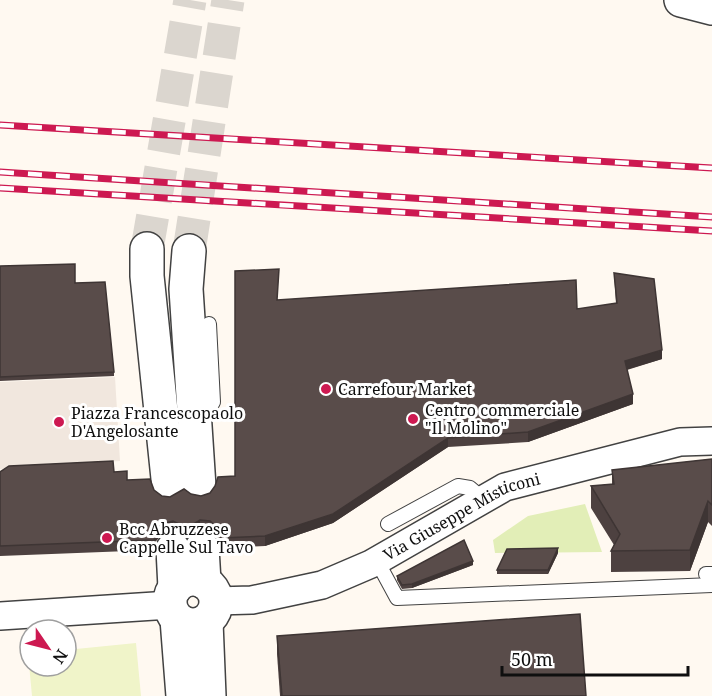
<svg xmlns="http://www.w3.org/2000/svg" width="712" height="696" font-family="'Noto Serif',serif">
  <style>
    .green { fill: #e2eeb7 }
    .pitch { fill: #f0f4c9 }
    .plaza { fill: #f1e7de }
    .lines { fill: none; stroke-linecap: round; stroke-linejoin: round }
    .tertiary-tunnel { stroke: #dbd6cf; stroke-width: 33; stroke-dasharray: 33 16; stroke-linecap: butt }
    .service-casing { stroke: #424242; stroke-width: 16 }
    .minor-casing { stroke: #424242; stroke-width: 30 }
    .tertiary-casing { stroke: #424242; stroke-width: 36 }
    .service { stroke: #fff; stroke-width: 14 }
    .minor { stroke: #fff; stroke-width: 27 }
    .tertiary { stroke: #fff; stroke-width: 33 }
    .rail-casing { stroke: #cd1951; stroke-width: 7 }
    .rail { stroke: #fff; stroke-width: 4.5; stroke-dasharray: 14; stroke-linecap: butt }
    .wall { fill: #4d4140 }
    .shaded-wall { fill: #3e3534 }
    .building { fill: #594c4a; stroke: #3e3534; stroke-width: 1.5 }
    .poi-dot { fill: #cd1951; stroke: #fff; stroke-width: 2 }
    .labels { text-anchor: middle; stroke-width: 6; stroke-linejoin: round; paint-order: stroke }
    .poi-label { font-size: 16px; fill: #0f0f0f; stroke: #fff; text-anchor: start }
    .street-label { font-size: 16px; fill: #0f0f0f; stroke: #fff }
  </style>
  <rect width="100%" height="100%" fill="#fff9f1"/>
  <path class="green" d="M585 504 602 552 495 553 493 540 528 516Z"/>
  <path class="pitch" d="M136 643 141 696H32L28 653 30 666H66V650Z"/>
  <path class="plaza" d="M115 377 120 461 0 469V382Z"/>
  <g class="lines">
    <g class="tertiary-tunnel">
      <path d="M147 249 190 0"/>
      <path d="M189 251 228 0"/>
    </g>
    <defs>
      <g id="service">
        <path d="M202 421 213 402 209 324"/>
        <path d="M388 524 458 486 470 488 484 500"/>
        <path d="M377 561 397 598 712 585"/>
        <path d="M706 574H712"/>
      </g>
      <g id="minor">
        <path id="s1" d="M216 601 252 600 322 585 371 564 505 487 680 442 712 441"/>
        <path d="M0 616 170 605"/>
      </g>
      <g id="tertiary">
        <path d="M681 0 712 8"/>
        <path d="M147 249V276L169 488"/>
        <path d="M189 251 186 289 199 487"/>
        <path d="M202 548 204 582"/>
        <path d="M173 549 175 588"/>
        <circle cx="193" cy="602" r="23"/>
        <path d="M177 619 183 696"/>
        <path d="M206 622 209 696"/>
      </g>
    </defs>
    <use href="#service" class="service-casing"/>
    <use href="#minor" class="minor-casing"/>
    <use href="#tertiary" class="tertiary-casing"/>
    <use href="#service" class="service"/>
    <use href="#minor" class="minor"/>
    <use href="#tertiary" class="tertiary"/>
    <defs>
      <g id="rail">
        <path d="M0 125 712 168"/>
        <path d="M0 172 712 217"/>
        <path d="M0 188 712 231"/>
      </g>
    </defs>
    <use href="#rail" class="rail-casing"/>
    <use href="#rail" class="rail"/>
  </g>
  <g class="wall">
    <path d="M0 266 75 283 114 372V376L0 381Z"/>
    <path d="M614 273 662 359 627 370 633 404 528 442 448 447 333 523 265 546 221 548 218 538 210 531 200 529 187 537 173 530 162 534 156 541 154 550 0 556V472H114L127 480 154 490 162 496 170 497 191 494 201 496 210 493 235 476 278 300 577 309 616 304Z"/>
    <path d="M712 459V526L708 522 690 571 611 572V551L614 545 591 508V486L612 484V470Z"/>
    <path d="M558 553 548 574H497V570Z"/>
    <path d="M473 565 412 588 402 589 397 580V576Z"/>
    <path d="M277 636 586 696H280L277 654Z"/>
  </g>
  <g class="shaded-wall">
    <path d="M662 350V359L625 370V361Z"/>
    <path d="M633 394V404L528 442V432Z"/>
    <path d="M448 438V447L333 523 265 546V536Z"/>
    <path d="M708 501V522L690 571V550Z"/>
    <path d="M200 520V529L187 537V528Z"/>
    <path d="M173 521V530L162 534 156 541 154 550V540L156 531 162 524Z"/>
    <path d="M558 548V553L548 574V570Z"/>
    <path d="M473 561V565L412 588V584Z"/>
  </g>
  <g class="building">
    <path d="M75 264V283L105 282 114 372 0 377V266Z"/>
    <path d="M279 269 277 300 576 280 577 309 617 303 614 273 654 279 662 350 625 361 633 394 528 432 448 438 333 514 265 536 221 538 218 529 210 521 200 520 187 528 173 521 162 524 156 531 154 540 0 546V472L9 466 113 461 114 472 127 471V480L150 479 154 490 162 496 170 497 184 489 191 494 201 496 210 493 215 486 218 477 235 476V271Z"/>
    <path d="M712 459V505L708 501 690 550 611 551 620 534 591 486 614 484 612 470Z"/>
    <path d="M464 540 473 561 412 584 402 585 397 576Z"/>
    <path d="M558 548 548 570H497L507 549Z"/>
    <path d="M580 614 586 696H282L277 636Z"/>
  </g>
  <g class="poi-dot">
    <circle cx="326" cy="389" r="6"/>
    <circle cx="413" cy="419" r="6"/>
    <circle cx="59" cy="422" r="6"/>
    <circle cx="107" cy="538" r="6"/>
  </g>
  <g class="labels">
    <g class="poi-label">
      <text x="338" y="395">Carrefour Market</text>
      <text x="425" y="416">Centro commerciale<tspan x="425" dy="18">"Il Molino"</tspan></text>
      <text x="71" y="419">Piazza Francescopaolo<tspan x="71" dy="18">D'Angelosante</tspan></text>
      <text x="119" y="535">Bcc Abruzzese<tspan x="119" dy="18">Cappelle Sul Tavo</tspan></text>
    </g>
    <g class="street-label">
      <text dy="6" stroke="none"><textPath href="#s1" startOffset="264">Via Giuseppe Misticoni</textPath></text>
    </g>
  </g>
  <g transform="translate(48 648) rotate(125)"><circle r="28" fill="#ffffff" stroke="#9f9f9f" stroke-width="1.5"/>
  <path d="M0-4.5L10 22L0 15L-10 22Z" fill="#cd1951"/>
  <text y="-9" font-size="16" font-weight="bold" text-anchor="middle" fill="#0f0f0f">N</text>
  </g>
  <path d="M502 666v9h186v-9" fill="none" stroke="#0f0f0f" stroke-width="3"/>
  <text x="511" y="666" font-size="18" fill="#0f0f0f" stroke="#ffffff" stroke-width="4.5" paint-order="stroke">50 m</text>
</svg>
